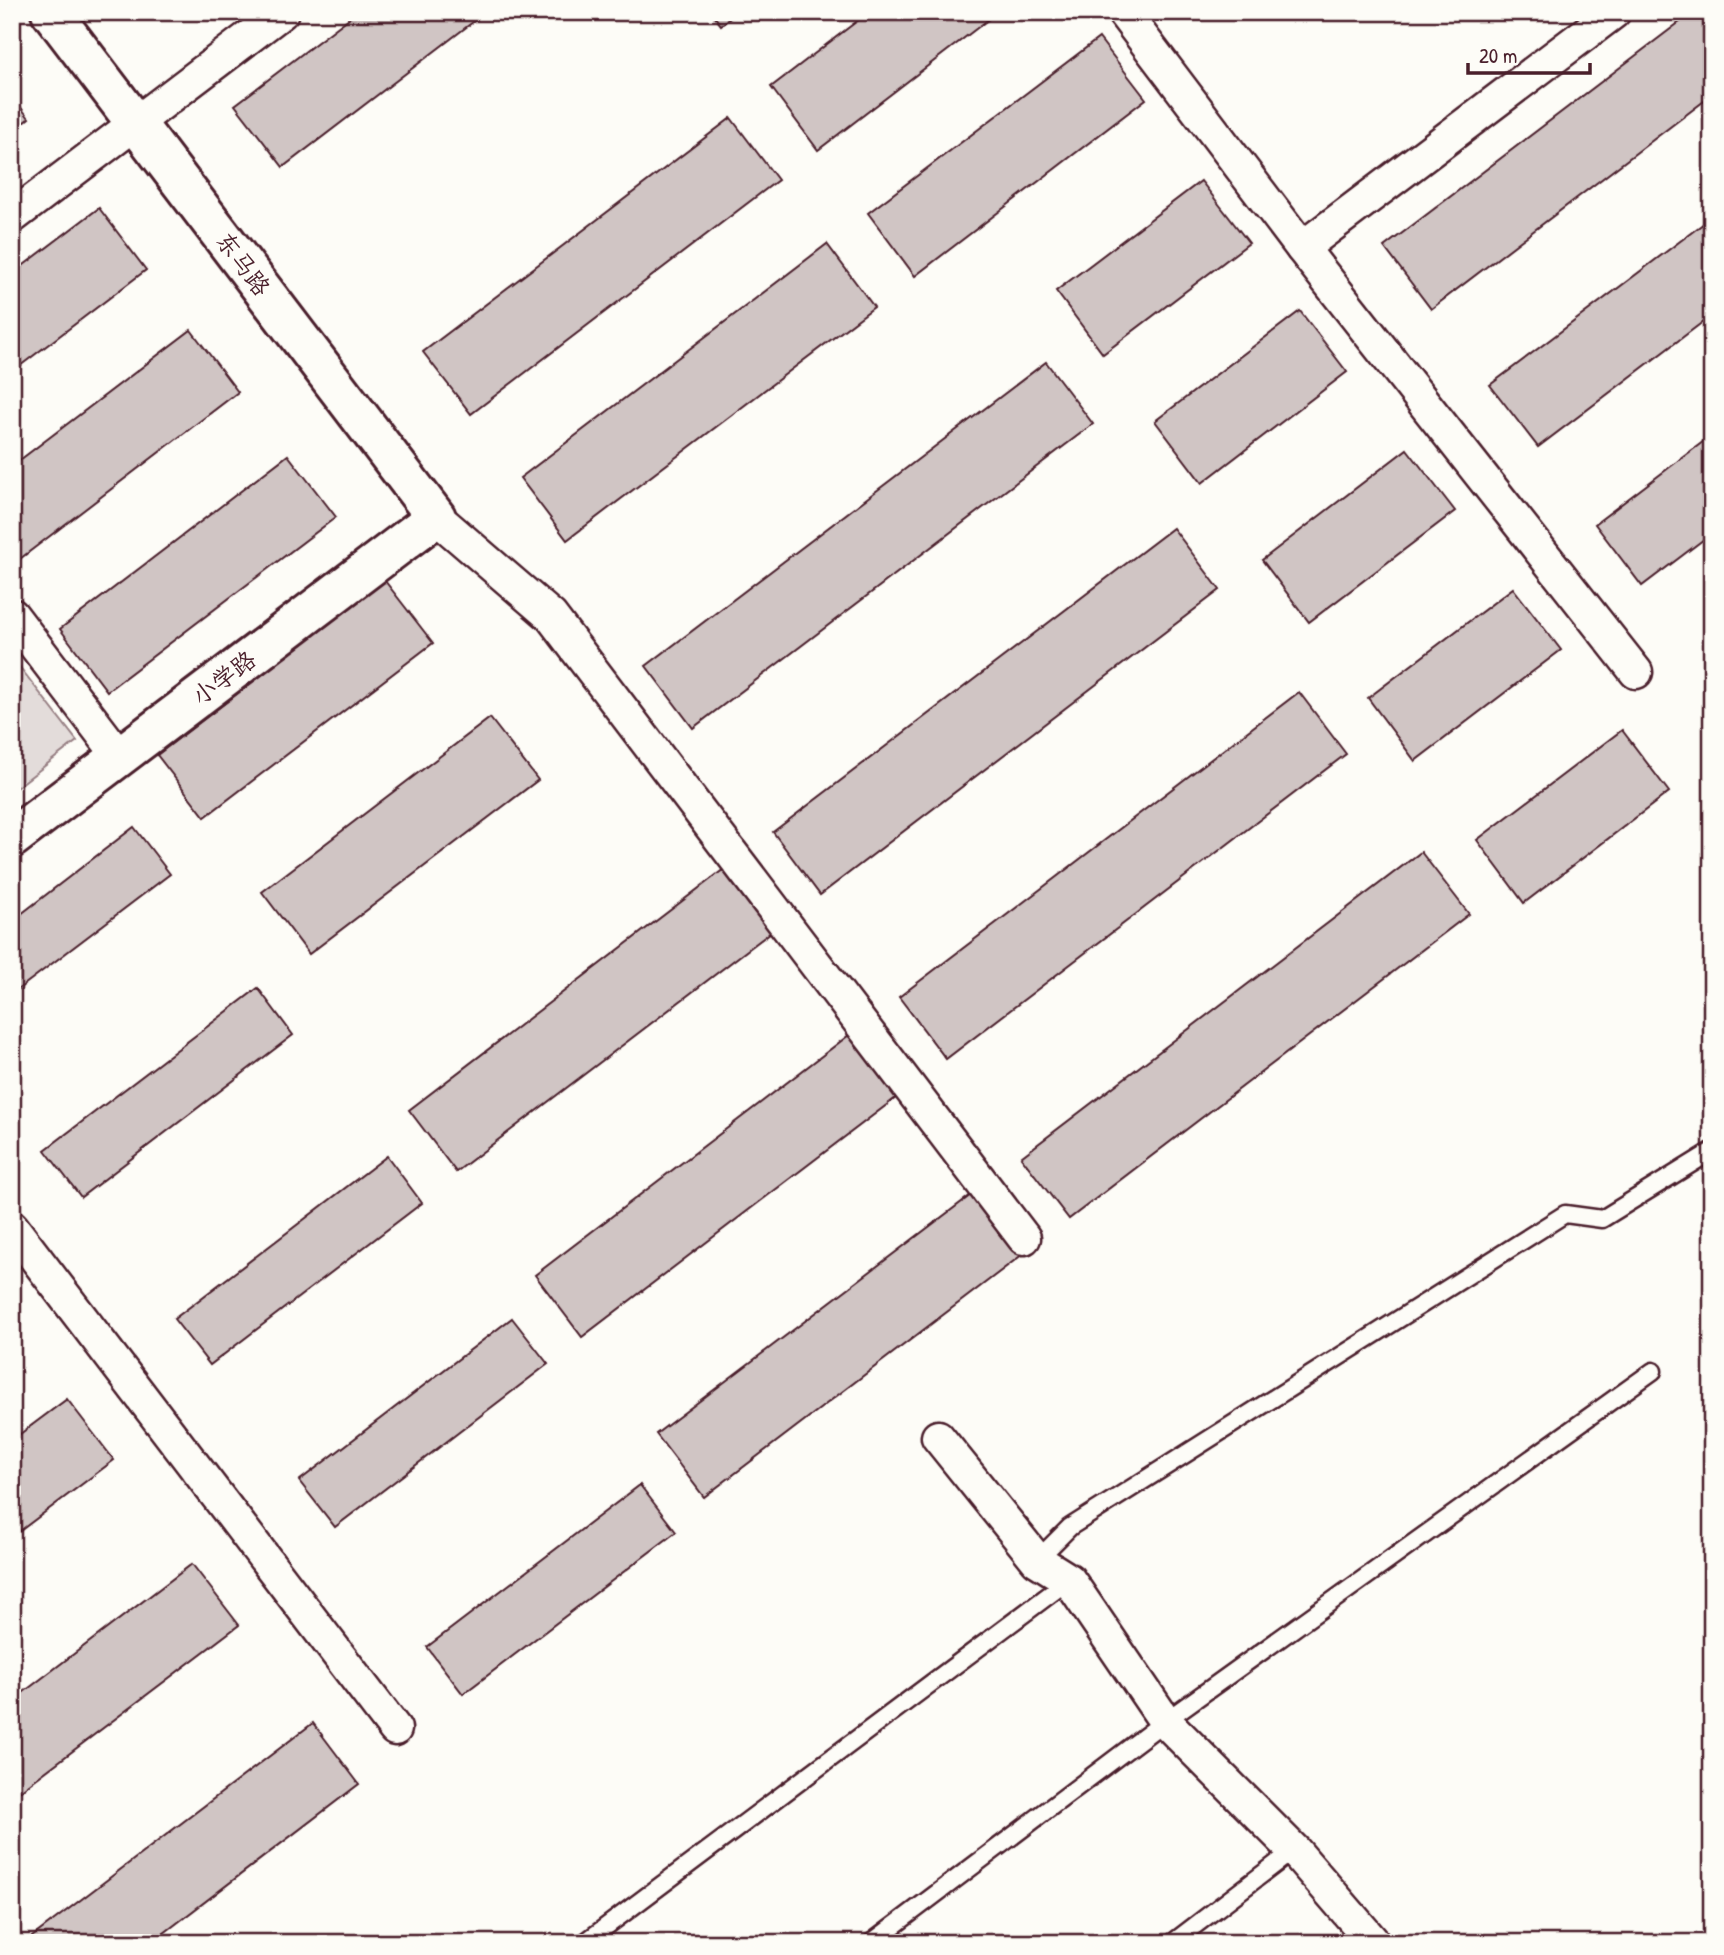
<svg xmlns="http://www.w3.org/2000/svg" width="1724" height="1955" font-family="'Patrick Hand','LXGW WenKai TC',sans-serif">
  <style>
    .green { fill: #e3dcda; stroke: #967e82; stroke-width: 2 }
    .building { fill: #d0c5c4; stroke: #4a1f2b; stroke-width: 2 }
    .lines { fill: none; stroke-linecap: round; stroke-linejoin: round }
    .lane-casing { stroke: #4a1f2b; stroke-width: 21 }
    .street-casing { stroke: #4a1f2b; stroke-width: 37 }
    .secondary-casing { stroke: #4a1f2b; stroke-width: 44 }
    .lane { stroke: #fdfcf7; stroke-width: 16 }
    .street { stroke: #fdfcf7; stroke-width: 32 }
    .secondary { stroke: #fdfcf7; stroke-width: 38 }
    .labels { text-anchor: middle; stroke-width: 6; stroke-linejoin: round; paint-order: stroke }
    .street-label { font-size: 24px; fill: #4a1f2b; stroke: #fdfcf7 }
  </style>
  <rect width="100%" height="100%" fill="#fdfcf7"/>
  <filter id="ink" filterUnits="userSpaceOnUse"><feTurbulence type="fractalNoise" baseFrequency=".0143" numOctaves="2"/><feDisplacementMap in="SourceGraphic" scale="14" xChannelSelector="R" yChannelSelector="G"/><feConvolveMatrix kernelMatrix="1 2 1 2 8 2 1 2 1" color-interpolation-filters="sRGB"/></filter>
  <g filter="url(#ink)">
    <path class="green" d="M12 657 77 741 12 791Z"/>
    <g class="building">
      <path d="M357 12H486L283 167 235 105Z"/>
      <path d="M711 12H738L721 25Z"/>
      <path d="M869 12H998L818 150 771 87Z"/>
      <path d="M1693 12H1712V95L1431 309 1384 247Z"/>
      <path d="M1099 38 1146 99 915 276 868 213Z"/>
      <path d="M12 96 29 118 12 132Z"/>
      <path d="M731 118 778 180 471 414 423 352Z"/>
      <path d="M1201 181 1249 243 1103 354 1056 291Z"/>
      <path d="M99 208 146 270 12 372V274Z"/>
      <path d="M1712 217V315L1538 447 1490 385Z"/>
      <path d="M827 244 874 307 567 540 520 478Z"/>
      <path d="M1300 311 1347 372 1202 483 1155 421Z"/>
      <path d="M191 330 238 392 12 565V466Z"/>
      <path d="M1046 362 1093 424 693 728 646 666Z"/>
      <path d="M1712 435V533L1642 586 1595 524Z"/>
      <path d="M1407 449 1455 511 1309 622 1262 560Z"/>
      <path d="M288 455 336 517 107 691 60 629Z"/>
      <path d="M1173 528 1220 590 820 895 773 832Z"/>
      <path d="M385 581 433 643 205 817 157 755Z"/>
      <path d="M1513 588 1561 650 1415 761 1368 698Z"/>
      <path d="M1299 692 1346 754 946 1059 899 997Z"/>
      <path d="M490 718 538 780 309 954 262 892Z"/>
      <path d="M1622 730 1669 792 1524 903 1477 840Z"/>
      <path d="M134 827 170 874 12 994V921Z"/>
      <path d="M1421 852 1469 914 1069 1219 1021 1157Z"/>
      <path d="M728 866 775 929 456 1172 409 1110Z"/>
      <path d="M258 988 293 1035 81 1197 45 1150Z"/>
      <path d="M853 1032 901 1094 582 1337 535 1275Z"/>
      <path d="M387 1156 422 1203 210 1365 174 1319Z"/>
      <path d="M975 1192 1023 1254 704 1497 656 1434Z"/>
      <path d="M512 1318 548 1364 335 1527 299 1481Z"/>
      <path d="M67 1399 114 1460 12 1537V1440Z"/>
      <path d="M640 1485 676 1532 463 1694 427 1647Z"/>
      <path d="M192 1564 239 1625 12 1797V1701Z"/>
      <path d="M313 1723 359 1784 151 1943H24Z"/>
    </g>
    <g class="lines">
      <defs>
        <g id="lane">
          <path d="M1037 1560 1070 1527 1565 1214 1602 1219 1712 1151"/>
          <path d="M584 1943 1069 1580"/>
          <path d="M871 1943 1165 1721 1653 1371"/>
          <path d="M1172 1943 1294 1850"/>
        </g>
        <g id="street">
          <path d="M1123 12 1302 248 1636 672"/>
          <path d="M12 217 282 12"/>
          <path d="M1302 248 1614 12"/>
          <path d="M436 517 551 616 1024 1238"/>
          <path d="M12 615 120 757"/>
          <path d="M12 1227 395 1729"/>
          <path d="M938 1437 1037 1560 1069 1580 1165 1721 1294 1850 1374 1943"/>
        </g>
        <path id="secondary" d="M12 838 436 517 51 12"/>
      </defs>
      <use href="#lane" class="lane-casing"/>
      <use href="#street" class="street-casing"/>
      <use href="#secondary" class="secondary-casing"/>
      <use href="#lane" class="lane"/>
      <use href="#street" class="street"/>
      <use href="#secondary" class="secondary"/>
    </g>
  </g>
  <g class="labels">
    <g class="street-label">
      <text transform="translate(243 264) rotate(53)" y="8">东马路</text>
      <text transform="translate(224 678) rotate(-37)" y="8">小学路</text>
    </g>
  </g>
  <rect width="1724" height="1955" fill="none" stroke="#fdfcf7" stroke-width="42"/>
  <rect x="21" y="21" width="1682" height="1913" fill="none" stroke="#4a1f2b" stroke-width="2.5" filter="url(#ink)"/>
  <path d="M1468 63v10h122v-10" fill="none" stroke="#4a1f2b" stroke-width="3.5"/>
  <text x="1479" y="63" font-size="21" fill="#4a1f2b" stroke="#fdfcf7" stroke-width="5" paint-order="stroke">20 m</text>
</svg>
